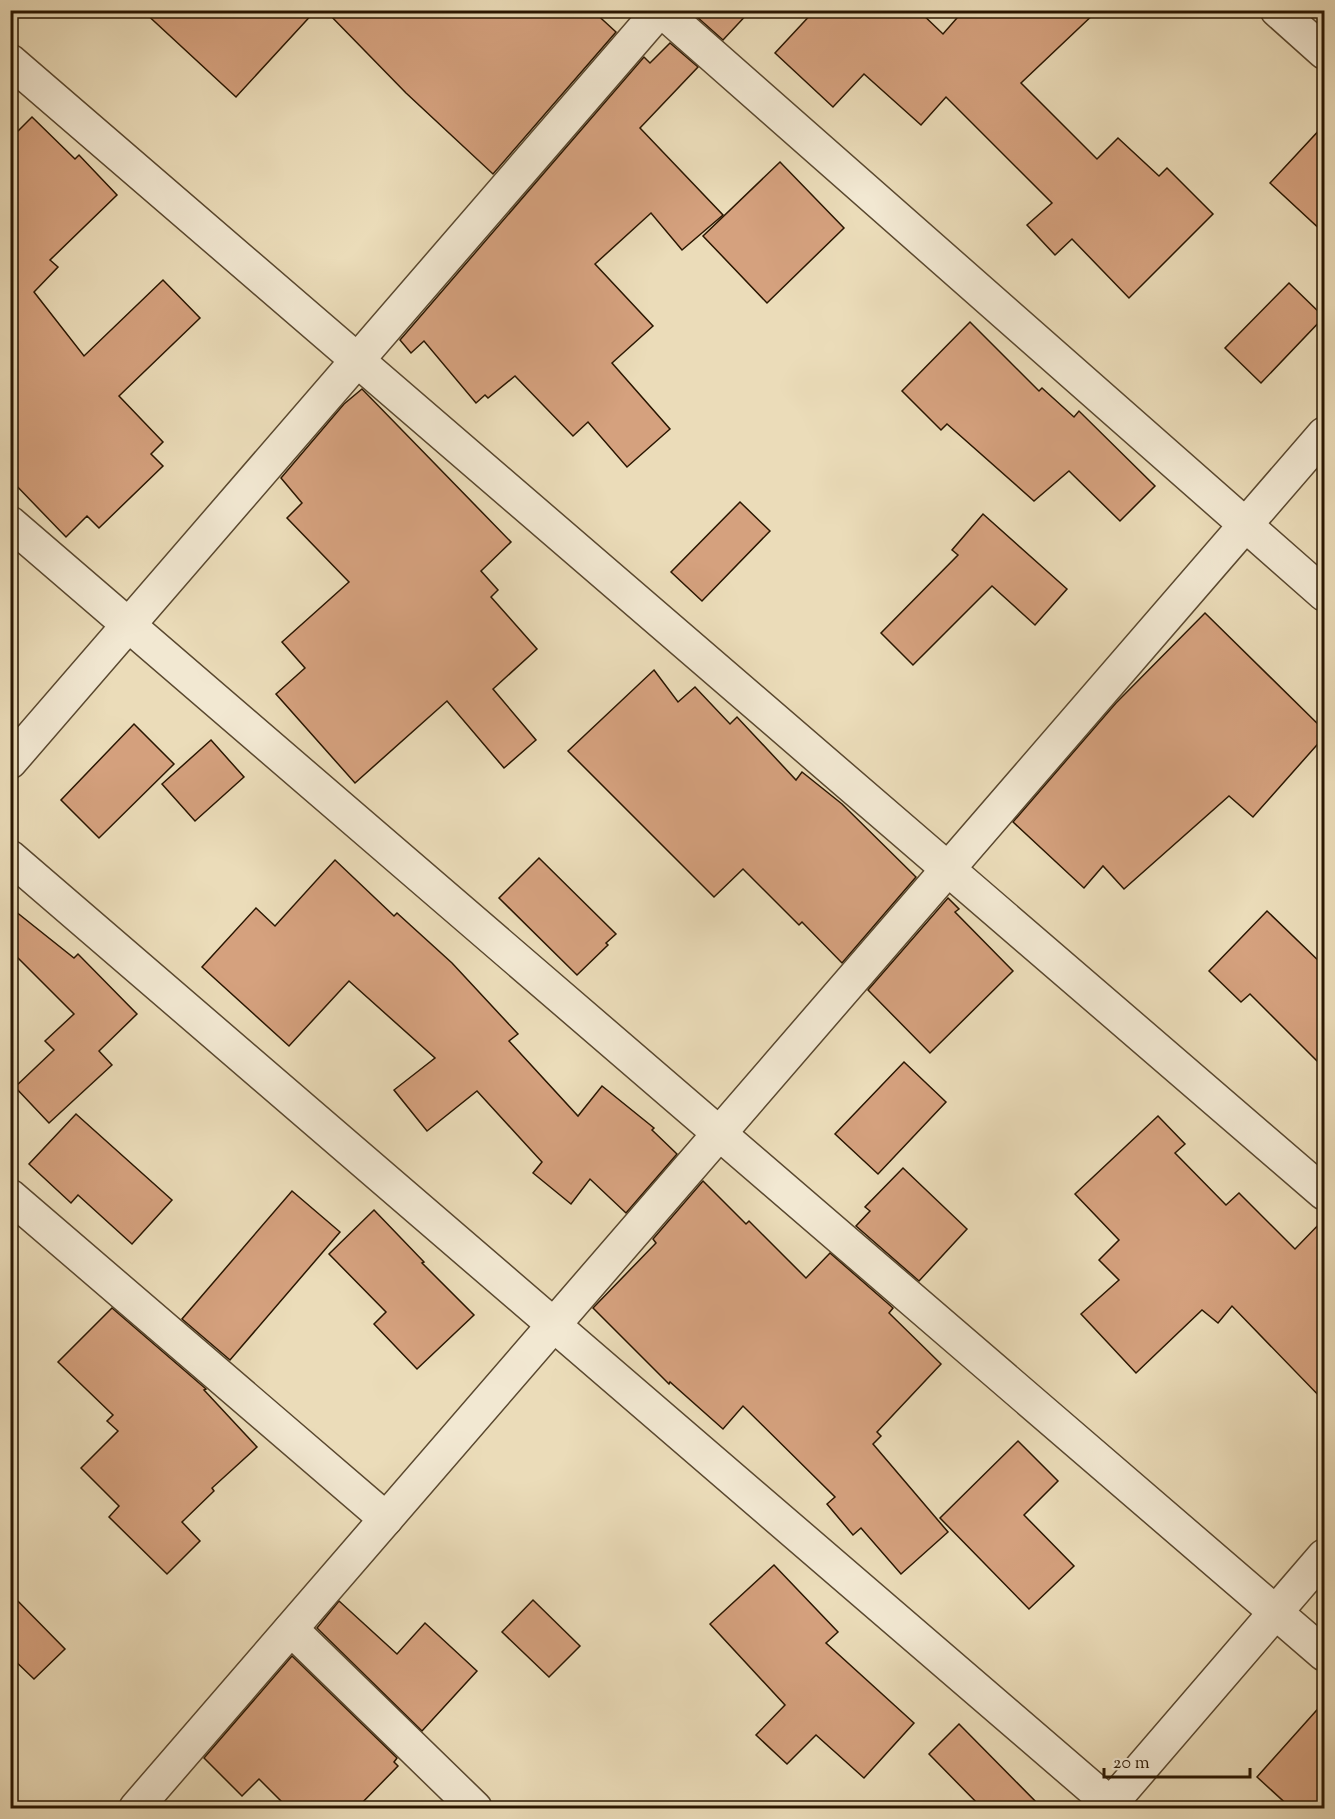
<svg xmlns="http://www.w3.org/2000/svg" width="1335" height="1819" font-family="'Sorts Mill Goudy',serif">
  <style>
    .building { fill: #d5a17e; stroke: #2a1601; stroke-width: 1.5 }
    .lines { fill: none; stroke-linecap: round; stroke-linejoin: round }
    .minor-casing { stroke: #5a482f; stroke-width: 36 }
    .minor { stroke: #f2e8d2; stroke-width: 33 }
  </style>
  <rect width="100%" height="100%" fill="#ebdcb9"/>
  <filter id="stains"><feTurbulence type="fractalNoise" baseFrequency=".00333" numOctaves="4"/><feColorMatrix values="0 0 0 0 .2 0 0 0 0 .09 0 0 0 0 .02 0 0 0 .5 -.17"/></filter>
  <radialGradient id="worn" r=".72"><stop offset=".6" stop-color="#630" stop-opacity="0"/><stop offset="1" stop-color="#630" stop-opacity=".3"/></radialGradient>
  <g class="building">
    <path d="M142 10H316L236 97Z"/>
    <path d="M325 10H592L616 32 493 174 406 93Z"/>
    <path d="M701 10H751L723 40 696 16Z"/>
    <path d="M815 10H918L943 34 964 10H1098L1021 83 1097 159 1118 138 1159 176 1167 168 1213 214 1129 298 1072 239 1055 255 1027 225 1052 203 946 97 921 125 864 74 833 107 775 53Z"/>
    <path d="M670 43 698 67 640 128 723 215 682 250 651 213 595 264 653 326 612 363 670 429 627 467 588 422 573 436 515 376 488 398 485 395 476 403 424 341 411 353 400 340 644 57 650 63Z"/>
    <path d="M32 117 75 159 79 155 117 195 50 260 58 267 34 292 84 356 163 280 200 318 119 396 163 442 151 454 163 466 99 528 87 516 66 537 10 479V139Z"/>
    <path d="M1324 125V233L1270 183Z"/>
    <path d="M780 162 844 228 767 303 703 236Z"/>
    <path d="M1289 283 1324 317 1261 383 1225 348Z"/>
    <path d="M970 322 1039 391 1042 388 1074 417 1079 411 1155 486 1120 521 1069 471 1034 501 947 424 941 430 902 391Z"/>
    <path d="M362 389 511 542 481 571 498 590 491 597 537 649 493 689 536 740 504 768 447 701 355 783 276 694 305 668 282 642 349 582 287 518 302 503 281 478 344 404Z"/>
    <path d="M740 502 770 531 702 601 671 572Z"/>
    <path d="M983 514 1067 589 1035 625 992 586 913 665 881 633 958 555 952 550Z"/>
    <path d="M1205 613 1324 730V737L1253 817 1229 796 1124 889 1103 866 1084 888 1013 822 1116 703Z"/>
    <path d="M654 670 678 702 695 687 730 724 737 717 796 780 802 772 842 804 916 877 842 963 802 922 799 925 743 869 714 897 568 751Z"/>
    <path d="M134 724 174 764 99 838 61 800Z"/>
    <path d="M211 740 244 777 195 821 162 784Z"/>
    <path d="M539 858 616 934 606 943 608 945 577 975 499 898Z"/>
    <path d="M335 860 394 916 397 913 452 963 518 1034 509 1041 578 1116 602 1086 654 1128 652 1130 677 1154 626 1213 590 1179 571 1204 533 1173 542 1162 477 1091 427 1131 394 1090 435 1058 349 981 289 1046 202 967 256 908 275 926Z"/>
    <path d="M948 898 959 909 955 912 1013 971 930 1053 868 990Z"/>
    <path d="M10 907 74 958 78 954 137 1014 99 1051 112 1065 49 1123 15 1087 54 1050 45 1041 74 1014 10 950Z"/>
    <path d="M1267 911 1324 966V1068L1250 994 1241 1002 1209 971Z"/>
    <path d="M904 1062 946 1102 878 1174 835 1134Z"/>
    <path d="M76 1114 172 1200 132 1244 78 1195 71 1203 29 1164Z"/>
    <path d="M1158 1116 1185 1144 1175 1153 1226 1205 1239 1193 1295 1249 1324 1219V1401L1232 1306 1218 1323 1202 1310 1136 1373 1081 1314 1119 1280 1099 1260 1119 1240 1075 1194Z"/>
    <path d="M903 1168 967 1229 919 1281 856 1226 870 1211 865 1207Z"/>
    <path d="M703 1181 746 1224 749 1221 806 1278 830 1253 893 1308 889 1313 941 1364 877 1432 881 1436 873 1444 948 1532 901 1574 861 1528 853 1535 827 1504 835 1497 743 1406 723 1429 670 1382 669 1384 593 1308 656 1243 653 1239Z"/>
    <path d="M292 1191 340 1232 230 1360 182 1319Z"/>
    <path d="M374 1210 424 1262 422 1263 474 1315 417 1369 374 1324 386 1312 329 1254Z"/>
    <path d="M112 1308 206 1389 204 1390 257 1447 212 1488 214 1491 182 1522 200 1541 167 1574 109 1517 119 1506 81 1468 118 1431 107 1421 113 1415 58 1362Z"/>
    <path d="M1018 1441 1058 1481 1024 1515 1074 1566 1029 1609 940 1518Z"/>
    <path d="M774 1565 838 1632 826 1643 914 1723 864 1778 816 1735 787 1764 756 1735 785 1705 710 1624Z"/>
    <path d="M10 1593 65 1649 34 1679 10 1656Z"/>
    <path d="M533 1600 580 1646 549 1677 502 1632Z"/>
    <path d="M339 1601 397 1654 425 1623 477 1671 422 1731 317 1628Z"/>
    <path d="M292 1656 397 1758 394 1762 398 1766 356 1809H289L259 1779 242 1796 204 1758Z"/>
    <path d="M1324 1702V1809H1292L1257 1777Z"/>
    <path d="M959 1724 1043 1809H983L929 1754Z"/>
  </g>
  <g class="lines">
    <defs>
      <g id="minor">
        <path d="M661 10 1324 594"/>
        <path d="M1277 10 1324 52"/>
        <path d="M10 61 1324 1193"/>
        <path d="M10 523 1324 1654"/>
        <path d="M10 762 660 10"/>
        <path d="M10 857 1115 1808"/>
        <path d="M10 1196 386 1519"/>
        <path d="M291 1629 475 1808"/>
        <path d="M136 1808 1324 434"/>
        <path d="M1107 1808 1324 1556"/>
      </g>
    </defs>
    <use href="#minor" class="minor-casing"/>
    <use href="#minor" class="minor"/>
  </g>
  <rect width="1335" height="1819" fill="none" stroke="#ebdcb9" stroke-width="36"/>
  <rect x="12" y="12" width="1311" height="1795" fill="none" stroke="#2a1601" stroke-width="3"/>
  <rect x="18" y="18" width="1299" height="1783" fill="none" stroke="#2a1601" stroke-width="1.5"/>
  <path d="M1104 1768v9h146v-9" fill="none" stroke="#2a1601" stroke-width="3"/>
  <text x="1113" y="1768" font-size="18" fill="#2a1601" stroke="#f2e8d2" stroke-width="4.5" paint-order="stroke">20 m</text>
  <rect width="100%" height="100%" filter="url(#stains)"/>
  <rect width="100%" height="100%" fill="url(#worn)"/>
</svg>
